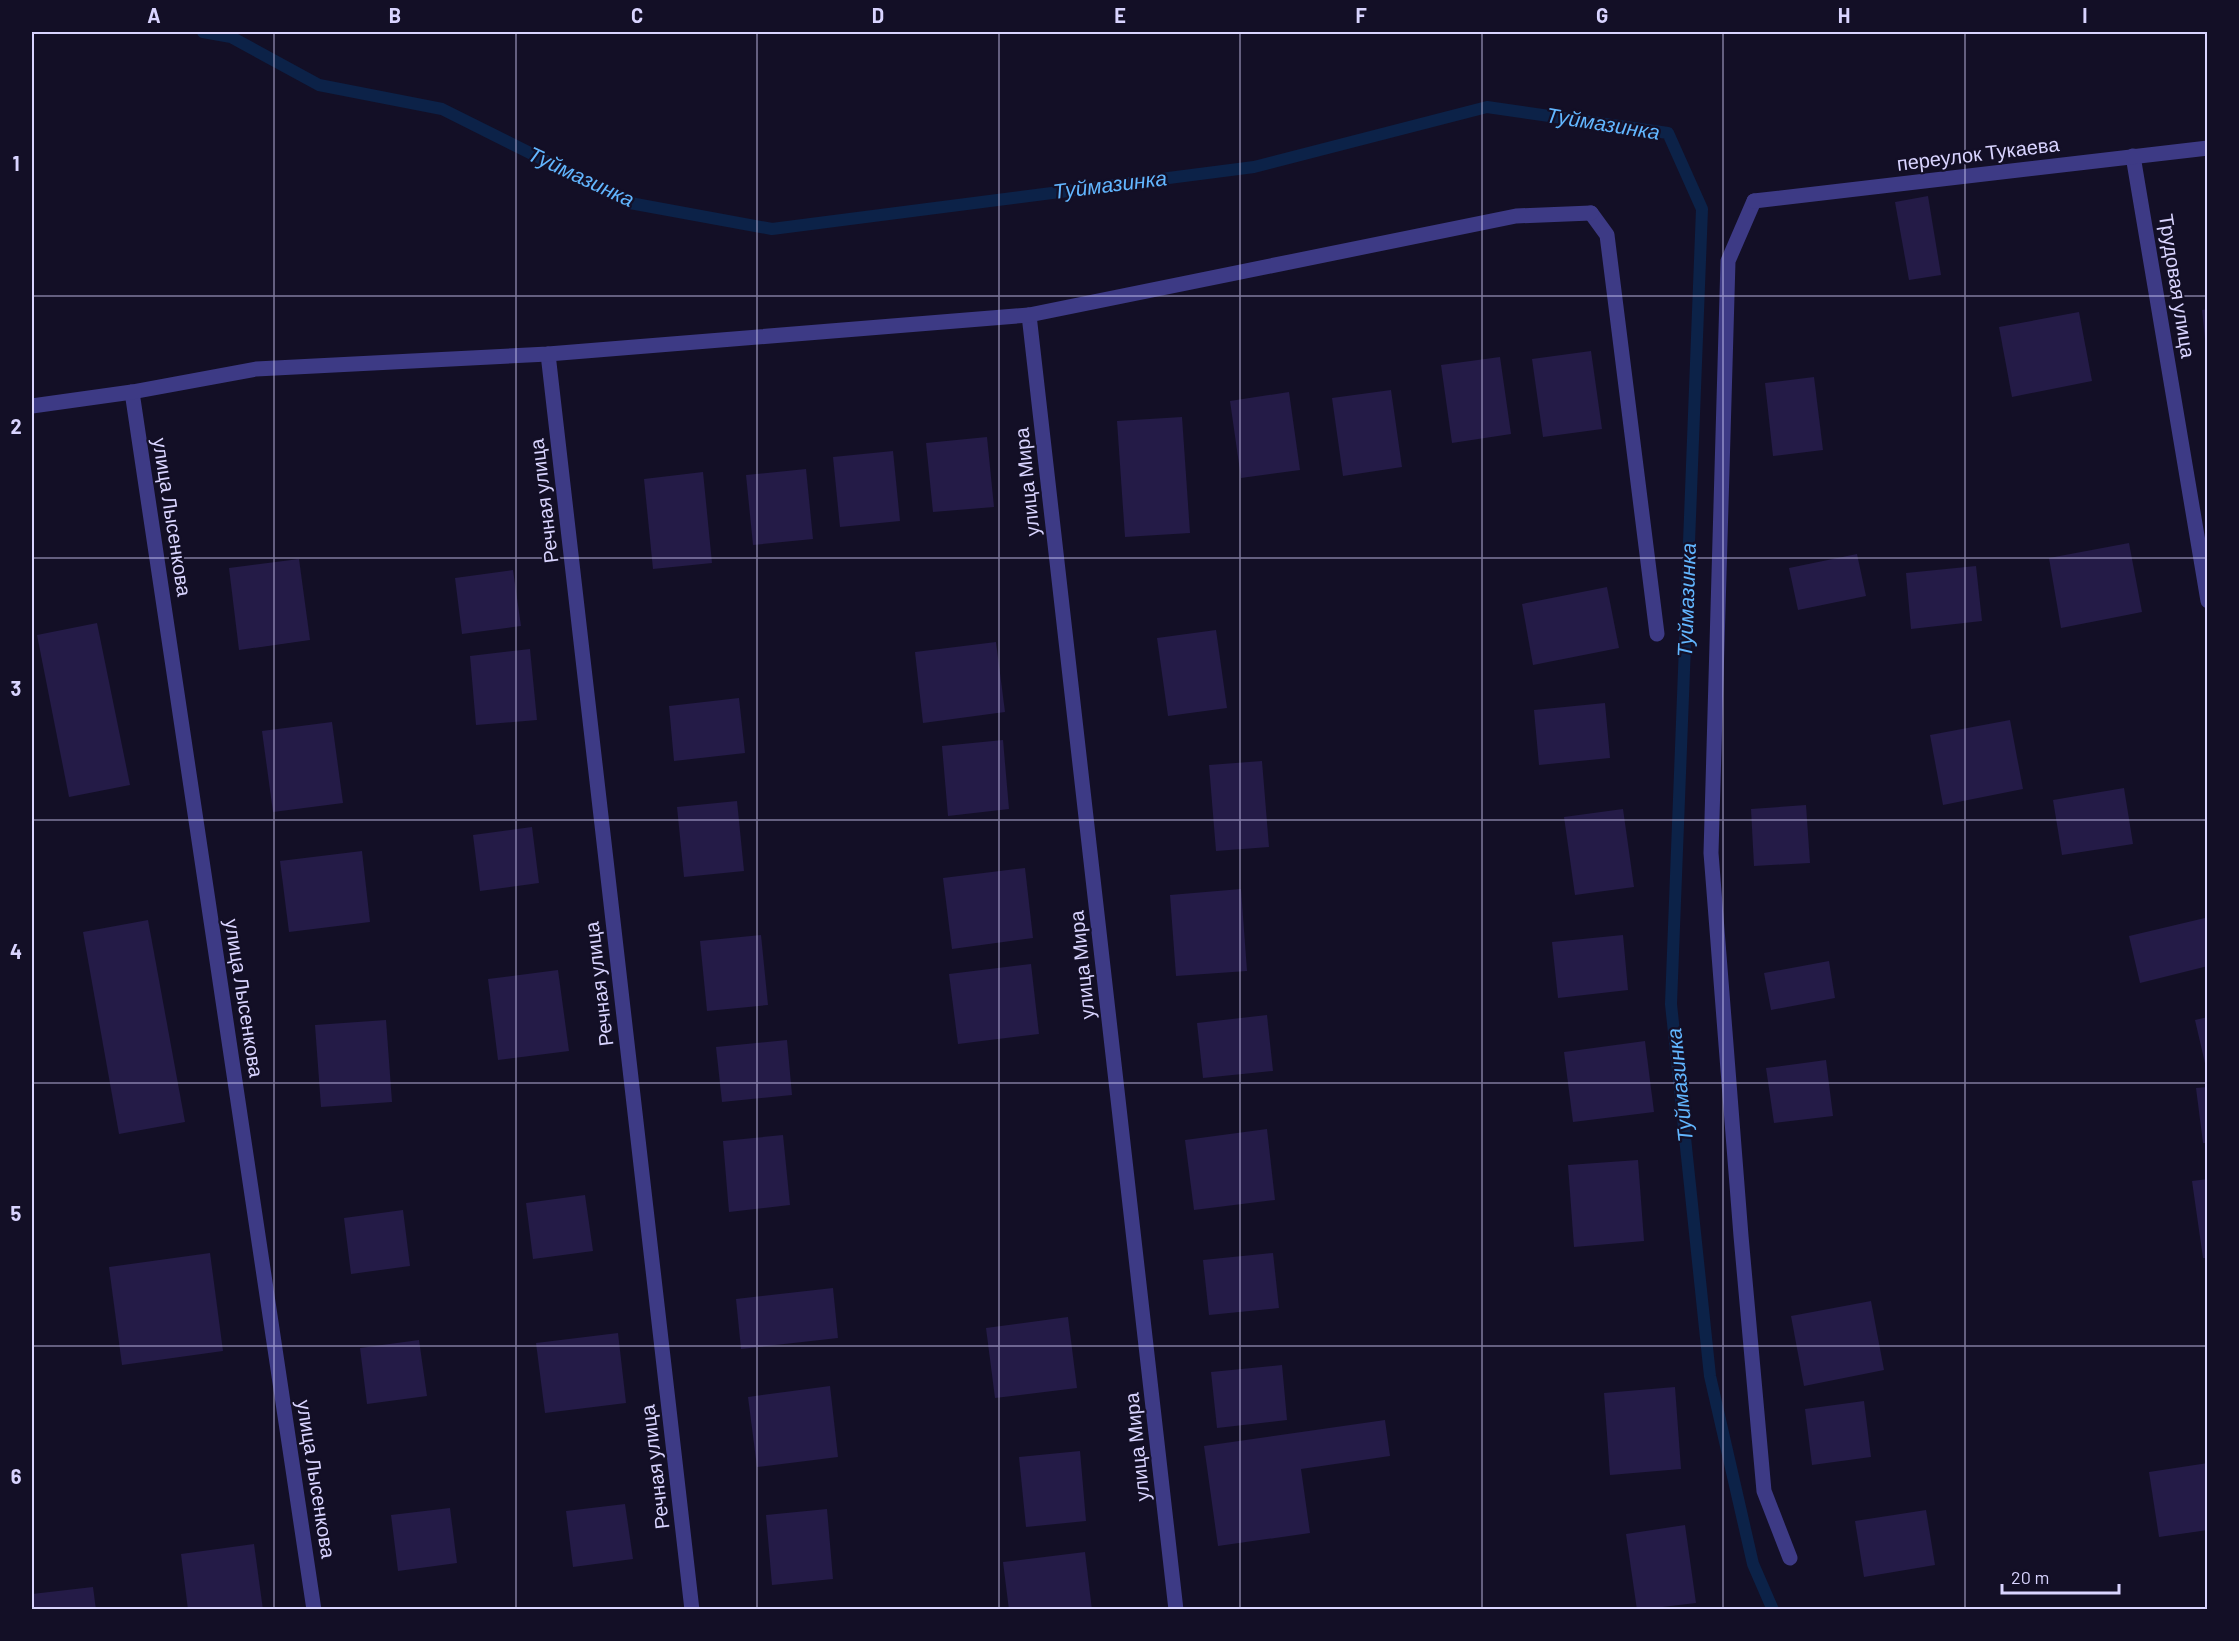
<svg xmlns="http://www.w3.org/2000/svg" width="2239" height="1641" font-family="Barlow,sans-serif">
  <style>
    .lines { fill: none; stroke-linecap: round; stroke-linejoin: round }
    .stream { stroke: #0c2248; stroke-width: 12 }
    .building { fill: #241b47 }
    .service { stroke: #3d3a85; stroke-width: 15 }
    .minor { stroke: #3d3a85; stroke-width: 15 }
    .grid { fill: none; stroke: #d9d4ff; stroke-width: 1.5; stroke-opacity: 0.55 }
    .labels { text-anchor: middle; stroke-width: 4.5; stroke-linejoin: round; paint-order: stroke }
    .street-label { font-size: 20px; fill: #d9d4ff; stroke: #130f26 }
    .water-label { font-size: 21px; font-style: italic; fill: #62b6ff; stroke: #130f26 }
    .neatline { fill: none; stroke: #d9d4ff; stroke-width: 2 }
    .grid-label { font-size: 20px; text-anchor: middle; font-weight: bold; fill: #d9d4ff }
  </style>
  <rect width="100%" height="100%" fill="#130f26"/>
  <g class="lines">
    <path class="stream" d="M203 32 231 37 319 85 442 109 630 203 772 229 1254 167 1487 107 1668 133 1702 209 1671 1004 1710 1376 1753 1564 1773 1610"/>
  </g>
  <g class="building">
    <path d="M1928 196 1941 275 1909 280 1895 202Z"/>
    <path d="M2208 309V348H2206L2202 310Z"/>
    <path d="M2079 312 2092 381 2012 397 1999 327Z"/>
    <path d="M1591 351 1602 429 1543 437 1532 359Z"/>
    <path d="M1500 357 1511 434 1452 443 1441 365Z"/>
    <path d="M1814 377 1823 450 1773 456 1765 383Z"/>
    <path d="M1391 390 1402 467 1343 476 1332 398Z"/>
    <path d="M1289 392 1300 470 1241 478 1230 401Z"/>
    <path d="M1182 417 1190 533 1125 537 1117 421Z"/>
    <path d="M987 437 994 507 933 512 926 443Z"/>
    <path d="M893 451 900 521 840 527 833 457Z"/>
    <path d="M806 469 813 539 753 545 746 475Z"/>
    <path d="M703 472 712 563 653 569 644 479Z"/>
    <path d="M2129 543 2142 612 2061 628 2049 558Z"/>
    <path d="M1857 554 1866 596 1798 610 1789 568Z"/>
    <path d="M299 559 310 640 239 650 229 568Z"/>
    <path d="M1976 566 1982 621 1911 629 1906 573Z"/>
    <path d="M513 570 521 626 462 634 455 578Z"/>
    <path d="M1607 587 1619 648 1533 665 1522 604Z"/>
    <path d="M97 623 130 785 69 797 37 635Z"/>
    <path d="M1216 630 1227 708 1168 716 1157 638Z"/>
    <path d="M996 642 1005 712 923 723 915 652Z"/>
    <path d="M530 649 537 720 476 725 470 656Z"/>
    <path d="M739 698 745 753 674 761 669 706Z"/>
    <path d="M1605 703 1610 758 1539 765 1534 710Z"/>
    <path d="M2010 720 2023 789 1943 805 1930 735Z"/>
    <path d="M332 722 343 803 273 812 262 731Z"/>
    <path d="M1003 740 1009 809 948 816 942 746Z"/>
    <path d="M1262 761 1269 847 1216 851 1209 765Z"/>
    <path d="M2124 788 2133 844 2062 855 2053 800Z"/>
    <path d="M737 801 744 871 684 877 677 807Z"/>
    <path d="M1806 805 1810 863 1754 866 1751 809Z"/>
    <path d="M1623 809 1634 887 1575 895 1564 817Z"/>
    <path d="M532 827 539 883 480 891 473 835Z"/>
    <path d="M362 851 370 922 289 932 280 861Z"/>
    <path d="M1025 868 1033 938 952 949 943 878Z"/>
    <path d="M1241 889 1247 971 1176 976 1170 895Z"/>
    <path d="M2205 918 2208 966 2140 983 2129 936Z"/>
    <path d="M148 920 185 1122 119 1134 83 932Z"/>
    <path d="M761 935 768 1005 707 1011 700 941Z"/>
    <path d="M1623 935 1628 990 1558 998 1552 942Z"/>
    <path d="M1829 961 1835 998 1771 1010 1764 973Z"/>
    <path d="M1031 964 1039 1034 958 1044 949 974Z"/>
    <path d="M558 970 569 1051 498 1060 488 979Z"/>
    <path d="M1267 1015 1273 1071 1203 1078 1197 1023Z"/>
    <path d="M2208 1017V1071L2207 1072 2195 1020Z"/>
    <path d="M386 1020 392 1102 321 1107 315 1025Z"/>
    <path d="M787 1040 792 1095 722 1102 716 1047Z"/>
    <path d="M1645 1041 1654 1112 1573 1122 1564 1052Z"/>
    <path d="M1826 1060 1833 1116 1774 1123 1766 1068Z"/>
    <path d="M2208 1087V1143H2203L2196 1088Z"/>
    <path d="M1267 1129 1275 1200 1194 1210 1185 1140Z"/>
    <path d="M783 1135 790 1205 729 1212 723 1141Z"/>
    <path d="M1638 1160 1644 1241 1574 1247 1568 1165Z"/>
    <path d="M2208 1179V1258H2203L2192 1181Z"/>
    <path d="M585 1195 593 1251 533 1259 526 1203Z"/>
    <path d="M403 1210 410 1266 351 1274 344 1218Z"/>
    <path d="M210 1253 223 1351 122 1365 109 1267Z"/>
    <path d="M1273 1253 1279 1308 1209 1315 1203 1260Z"/>
    <path d="M833 1288 838 1338 741 1349 736 1299Z"/>
    <path d="M1871 1301 1884 1370 1804 1386 1791 1316Z"/>
    <path d="M1068 1317 1077 1388 995 1398 986 1328Z"/>
    <path d="M618 1333 626 1403 545 1413 536 1343Z"/>
    <path d="M419 1340 427 1396 367 1404 360 1348Z"/>
    <path d="M1282 1365 1287 1420 1217 1428 1211 1372Z"/>
    <path d="M830 1386 838 1457 757 1467 748 1397Z"/>
    <path d="M1675 1387 1681 1469 1610 1475 1604 1393Z"/>
    <path d="M1864 1401 1871 1457 1812 1465 1805 1409Z"/>
    <path d="M1385 1420 1390 1456 1301 1469 1310 1533 1218 1546 1204 1446Z"/>
    <path d="M1080 1451 1086 1521 1026 1527 1019 1457Z"/>
    <path d="M2208 1463V1530L2159 1537 2149 1472Z"/>
    <path d="M625 1504 633 1559 573 1567 566 1511Z"/>
    <path d="M450 1508 457 1563 398 1571 391 1515Z"/>
    <path d="M827 1509 833 1579 772 1585 766 1515Z"/>
    <path d="M1926 1510 1935 1565 1864 1577 1855 1521Z"/>
    <path d="M1685 1525 1696 1603 1637 1610 1626 1534Z"/>
    <path d="M254 1544 263 1610H188L181 1554Z"/>
    <path d="M1085 1552 1092 1610H1009L1003 1562Z"/>
    <path d="M93 1587 96 1610H32V1594Z"/>
  </g>
  <g class="lines">
    <g class="service">
      <path d="M1754 201 1728 261 1711 853 1741 1236 1764 1491 1790 1558"/>
      <path d="M1591 213 1607 235 1657 634"/>
    </g>
    <g class="minor">
      <path d="M2133 156 2208 601"/>
      <path d="M1754 201 2208 148"/>
      <path d="M1029 315 1176 1610"/>
      <path d="M548 354 692 1610"/>
      <path d="M132 392 314 1610"/>
      <path d="M32 406 132 392 256 369 548 354 1029 315 1516 216 1591 213"/>
    </g>
  </g>
  <path class="grid" d="M274 32V1610M516 32V1610M757 32V1610M999 32V1610M1240 32V1610M1482 32V1610M1723 32V1610M1965 32V1610M32 296H2208M32 558H2208M32 820H2208M32 1083H2208M32 1346H2208"/>
  <g class="labels">
    <g class="street-label">
      <text transform="translate(1978 154) rotate(-7)" y="7">переулок Тукаева</text>
      <text transform="translate(2177 286) rotate(81)" y="7">Трудовая улица</text>
      <text transform="translate(1027 482) rotate(-96)" y="7">улица Мира</text>
      <text transform="translate(544 501) rotate(-97)" y="7">Речная улица</text>
      <text transform="translate(172 517) rotate(81)" y="7">улица Лысенкова</text>
      <text transform="translate(1082 965) rotate(-96)" y="7">улица Мира</text>
      <text transform="translate(599 984) rotate(-97)" y="7">Речная улица</text>
      <text transform="translate(244 998) rotate(81)" y="7">улица Лысенкова</text>
      <text transform="translate(1137 1447) rotate(-96)" y="7">улица Мира</text>
      <text transform="translate(655 1467) rotate(-97)" y="7">Речная улица</text>
      <text transform="translate(316 1479) rotate(81)" y="7">улица Лысенкова</text>
    </g>
    <g class="water-label">
      <text transform="translate(1603 124) rotate(9)" y="7">Туймазинка</text>
      <text transform="translate(581 177) rotate(25)" y="7">Туймазинка</text>
      <text transform="translate(1110 185) rotate(-7)" y="7">Туймазинка</text>
      <text transform="translate(1687 600) rotate(-88)" y="7">Туймазинка</text>
      <text transform="translate(1680 1085) rotate(-96)" y="7">Туймазинка</text>
    </g>
  </g>
  <rect width="2239" height="1641" fill="none" stroke="#130f26" stroke-width="66"/>
  <path d="M2002 1584v9h117v-9" fill="none" stroke="#d9d4ff" stroke-width="3"/>
  <text x="2011" y="1584" font-size="18" fill="#d9d4ff" stroke="#130f26" stroke-width="4.5" paint-order="stroke">20 m</text>
  <rect x="33" y="33" width="2173" height="1575" class="neatline"/>
  <g class="grid-label">
    <text x="154" y="23">A</text>
    <text x="395" y="23">B</text>
    <text x="637" y="23">C</text>
    <text x="878" y="23">D</text>
    <text x="1120" y="23">E</text>
    <text x="1361" y="23">F</text>
    <text x="1602" y="23">G</text>
    <text x="1844" y="23">H</text>
    <text x="2085" y="23">I</text>
    <text x="16" y="171">1</text>
    <text x="16" y="434">2</text>
    <text x="16" y="696">3</text>
    <text x="16" y="959">4</text>
    <text x="16" y="1221">5</text>
    <text x="16" y="1484">6</text>
  </g>
</svg>
